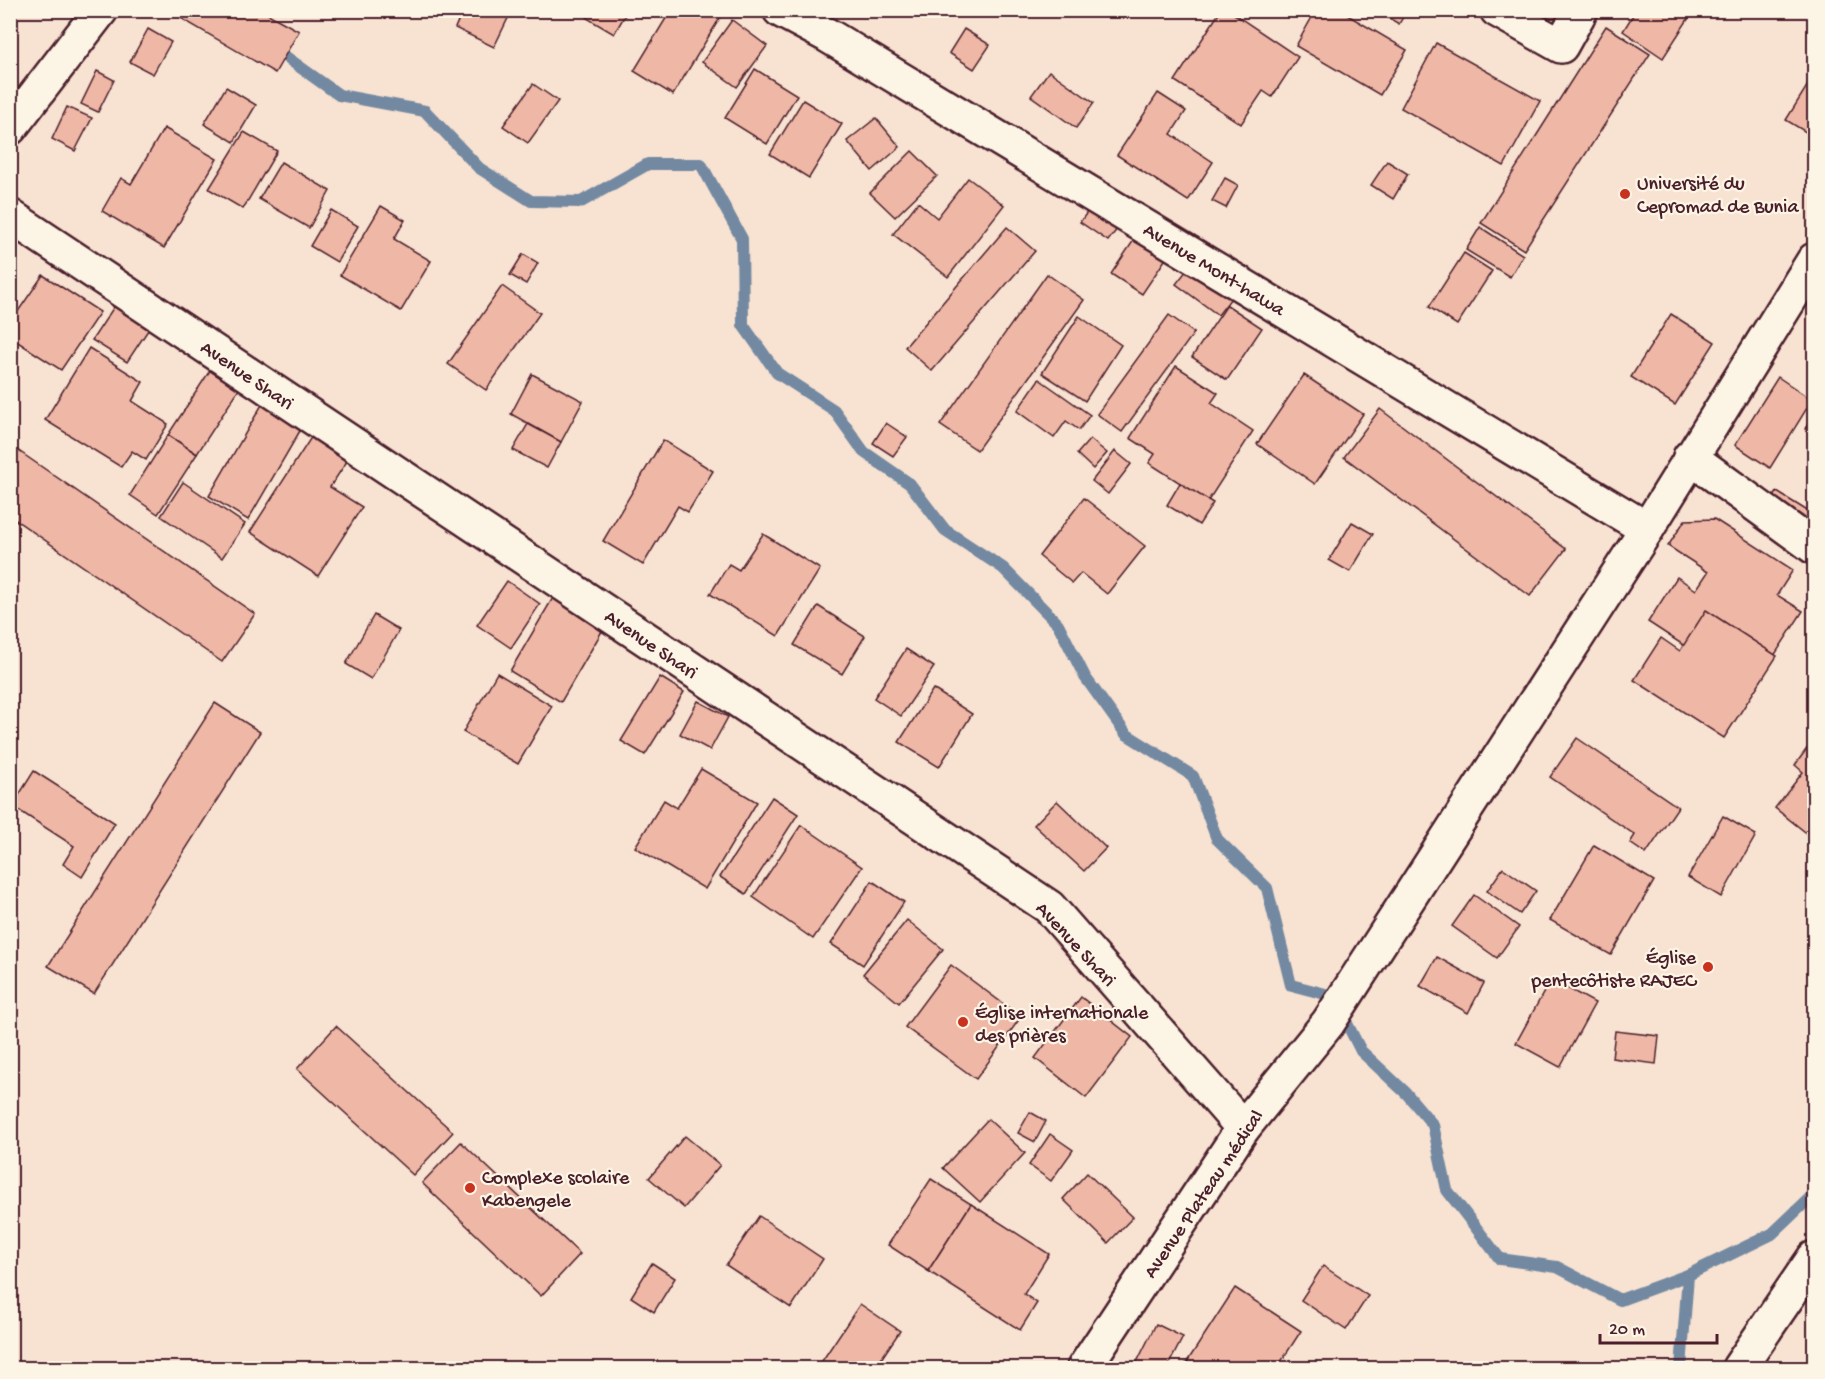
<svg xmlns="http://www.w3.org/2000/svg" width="1825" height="1379" font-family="'Gochi Hand',sans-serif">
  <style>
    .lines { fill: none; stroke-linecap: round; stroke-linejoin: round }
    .stream { stroke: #7389a1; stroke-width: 12 }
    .building { fill: #efb7a5; stroke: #4a1f2b; stroke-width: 1.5 }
    .minor-casing { stroke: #4a1f2b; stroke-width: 38 }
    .minor { stroke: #fcf5e5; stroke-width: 33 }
    .poi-dot { fill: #c8321e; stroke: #fcf5e5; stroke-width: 2 }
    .labels { text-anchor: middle; stroke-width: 4.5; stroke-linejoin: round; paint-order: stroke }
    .poi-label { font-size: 20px; fill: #4a1f2b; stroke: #fcf5e5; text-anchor: start }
    .street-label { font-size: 20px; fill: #4a1f2b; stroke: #fcf5e5 }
  </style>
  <rect width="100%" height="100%" fill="#f8e2d2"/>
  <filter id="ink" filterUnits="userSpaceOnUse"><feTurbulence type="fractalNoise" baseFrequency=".0167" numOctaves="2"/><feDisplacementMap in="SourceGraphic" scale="12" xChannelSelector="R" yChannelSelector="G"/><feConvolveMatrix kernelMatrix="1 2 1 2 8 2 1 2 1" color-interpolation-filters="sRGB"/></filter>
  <g filter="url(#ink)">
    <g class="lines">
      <g class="stream">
        <path d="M272 47 339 95 425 111 479 168 531 201 581 202 648 164H701L742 239 743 325 777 373 834 410 864 452 910 484 945 530 1003 568 1058 624 1085 677 1126 734 1193 776 1217 839 1267 888 1291 985 1333 996 1361 1051 1406 1093 1433 1125 1447 1190 1500 1259 1557 1267 1620 1300 1688 1275 1772 1234 1814 1194"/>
        <path d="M1681 1368 1688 1275"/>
      </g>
    </g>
    <g class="building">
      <path d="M167 10H269L268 14 299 31 275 73Z"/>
      <path d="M463 10H512L494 47 455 28Z"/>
      <path d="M591 10H628L614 34 587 18Z"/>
      <path d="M671 10H719L723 13 673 95 634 71Z"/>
      <path d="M1221 10H1228L1298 57 1272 97 1263 91 1241 124 1175 81Z"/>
      <path d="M1316 10H1339L1407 50 1380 95 1296 46Z"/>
      <path d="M1375 10H1407L1399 24Z"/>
      <path d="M1636 10H1694L1663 58 1623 31Z"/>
      <path d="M732 20 767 46 737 87 702 62Z"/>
      <path d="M1606 26 1650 54 1524 250 1481 223Z"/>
      <path d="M148 29 171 42 153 74 130 62Z"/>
      <path d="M964 29 990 45 974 69 949 53Z"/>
      <path d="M1436 43 1540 101 1504 166 1401 108Z"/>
      <path d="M755 69 797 95 767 144 725 118Z"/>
      <path d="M97 71 114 80 98 112 81 104Z"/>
      <path d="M1049 71 1094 103 1076 128 1031 96Z"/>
      <path d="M1814 75V137L1786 120Z"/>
      <path d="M533 84 558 101 528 143 503 126Z"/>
      <path d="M226 87 256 105 234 142 204 124Z"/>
      <path d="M1158 93 1186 111 1171 134 1213 162 1188 201 1117 155Z"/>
      <path d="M803 100 842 124 809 178 770 154Z"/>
      <path d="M67 107 92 118 75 151 52 139Z"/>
      <path d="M876 118 900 147 872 171 847 141Z"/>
      <path d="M164 128 217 159 164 248 102 211 121 178 131 184Z"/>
      <path d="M244 132 277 151 243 209 209 189Z"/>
      <path d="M912 151 937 176 895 217 870 193Z"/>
      <path d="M1387 161 1408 174 1393 199 1371 185Z"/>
      <path d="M281 162 330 191 309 228 259 199Z"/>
      <path d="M968 178 1004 205 948 277 893 234 918 202 937 218Z"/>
      <path d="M1225 178 1238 185 1226 208 1212 201Z"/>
      <path d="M1096 200 1124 220 1108 241 1080 222Z"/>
      <path d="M381 206 405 220 394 239 431 261 401 311 340 275Z"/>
      <path d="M331 210 358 226 337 262 310 246Z"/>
      <path d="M1007 227 1035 251 932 371 905 347Z"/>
      <path d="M1480 227 1523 255 1510 277 1466 250Z"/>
      <path d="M1138 234 1169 254 1142 294 1111 274Z"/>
      <path d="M1464 253 1492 271 1457 325 1429 307Z"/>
      <path d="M523 254 538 263 526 284 510 275Z"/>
      <path d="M1194 261 1235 293 1218 315 1176 284Z"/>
      <path d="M1047 274 1084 300 977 450 940 425Z"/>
      <path d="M43 275 100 312 61 370 10 337V323Z"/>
      <path d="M502 286 540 313 486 390 448 364Z"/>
      <path d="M125 290 160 312 127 362 92 340Z"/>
      <path d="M1227 305 1262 328 1227 380 1192 357Z"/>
      <path d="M1671 314 1715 342 1675 405 1631 377Z"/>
      <path d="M1169 315 1194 333 1122 432 1097 414Z"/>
      <path d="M1079 316 1121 345 1085 401 1042 373Z"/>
      <path d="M89 348 143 382 132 401 168 424 146 460 132 451 121 467 45 420Z"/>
      <path d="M220 355 249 374 197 454 168 435Z"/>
      <path d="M1176 366 1218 393 1211 403 1253 431 1208 501 1149 463 1155 454 1130 438Z"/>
      <path d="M532 374 583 401 561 442 511 414Z"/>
      <path d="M1304 375 1363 414 1315 484 1257 444Z"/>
      <path d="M1778 377 1812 400 1770 468 1735 445Z"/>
      <path d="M1039 379 1090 415 1079 430 1066 421 1054 438 1017 411Z"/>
      <path d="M271 389 311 412 248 520 209 496Z"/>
      <path d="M1380 409 1566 549 1530 596 1344 457Z"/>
      <path d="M1814 414V435L1805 429Z"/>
      <path d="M321 422 357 446 330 487 362 507 318 576 250 532Z"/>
      <path d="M886 423 907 437 893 456 873 443Z"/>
      <path d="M528 424 561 442 547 468 513 450Z"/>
      <path d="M168 435 197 454 158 514 130 495Z"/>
      <path d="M1090 439 1107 453 1093 469 1077 454Z"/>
      <path d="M663 440 713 471 688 512 678 506 643 565 603 541Z"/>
      <path d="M10 445 255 614 222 662 10 516Z"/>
      <path d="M1115 451 1131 464 1108 494 1092 481Z"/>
      <path d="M183 482 245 524 222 558 161 516Z"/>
      <path d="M1180 483 1213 503 1199 525 1167 505Z"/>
      <path d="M1777 492 1814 515V555L1759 520Z"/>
      <path d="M1084 498 1145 546 1107 594 1081 573 1072 583 1039 556Z"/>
      <path d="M1714 519 1793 570 1777 595 1803 611 1752 690 1648 622 1677 577 1696 590 1708 572 1668 546 1685 520Z"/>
      <path d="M1352 522 1373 534 1350 572 1329 560Z"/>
      <path d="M763 534 820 569 778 636 710 594 729 564 739 570Z"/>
      <path d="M507 581 540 604 511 648 477 625Z"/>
      <path d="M554 596 605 626 561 702 510 671Z"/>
      <path d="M818 606 865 636 842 674 794 645Z"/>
      <path d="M1706 610 1777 656 1724 738 1634 680 1661 638 1680 651Z"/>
      <path d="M374 615 399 630 371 679 346 664Z"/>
      <path d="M906 649 934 667 901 716 874 698Z"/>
      <path d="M497 673 552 706 518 764 463 732Z"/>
      <path d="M660 677 684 692 645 755 621 741Z"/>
      <path d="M933 689 972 714 939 767 899 742Z"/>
      <path d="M698 701 728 717 710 750 680 734Z"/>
      <path d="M215 703 260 732 94 994 48 966Z"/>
      <path d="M1577 738 1678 807 1646 854 1630 843 1635 835 1550 777Z"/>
      <path d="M1814 739V839L1775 808 1803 772 1795 765Z"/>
      <path d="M701 769 757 802 705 889 635 847 664 800 677 808Z"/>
      <path d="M34 771 115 823 82 877 63 864 74 846 12 806Z"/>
      <path d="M772 797 798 814 746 894 720 877Z"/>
      <path d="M1057 801 1106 848 1084 871 1034 825Z"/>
      <path d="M1723 816 1756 835 1721 897 1688 877Z"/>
      <path d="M801 825 862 867 813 939 753 897Z"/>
      <path d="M1594 845 1654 881 1611 955 1550 920Z"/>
      <path d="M1503 868 1536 891 1520 914 1487 891Z"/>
      <path d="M872 881 904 902 863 965 831 944Z"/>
      <path d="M1474 895 1519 927 1497 958 1452 926Z"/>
      <path d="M907 920 943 949 899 1003 863 974Z"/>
      <path d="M1437 957 1484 983 1468 1013 1420 986Z"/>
      <path d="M951 965 1021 1017 976 1079 905 1027Z"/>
      <path d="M1551 979 1595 1003 1560 1067 1516 1043Z"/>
      <path d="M1081 997 1132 1037 1086 1098 1035 1058Z"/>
      <path d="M336 1026 453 1132 413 1175 297 1069Z"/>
      <path d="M1615 1031 1659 1036 1656 1064 1612 1058Z"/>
      <path d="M1030 1112 1046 1121 1035 1142 1018 1133Z"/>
      <path d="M988 1119 1025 1153 980 1202 943 1168Z"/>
      <path d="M1050 1134 1073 1150 1051 1181 1029 1165Z"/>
      <path d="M685 1136 720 1165 684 1208 649 1178Z"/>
      <path d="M461 1142 580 1254 541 1296 422 1183Z"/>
      <path d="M1087 1173 1133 1217 1108 1243 1063 1199Z"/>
      <path d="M931 1179 971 1204 928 1271 888 1245Z"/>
      <path d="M971 1204 1049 1254 1024 1294 1037 1303 1020 1330 928 1271Z"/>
      <path d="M759 1216 823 1259 791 1308 726 1265Z"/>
      <path d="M652 1263 675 1278 654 1312 631 1297Z"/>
      <path d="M1323 1266 1368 1296 1346 1330 1301 1300Z"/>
      <path d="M1235 1288 1301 1331 1277 1368H1183Z"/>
      <path d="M860 1304 900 1331 875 1368H820L818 1367Z"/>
      <path d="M1156 1324 1183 1337 1167 1368H1134Z"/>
    </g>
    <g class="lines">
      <defs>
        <g id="minor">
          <path d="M780 10 827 35 1647 529"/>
          <path d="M1497 10 1561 46 1581 10"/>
          <path d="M10 128 101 10"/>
          <path d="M10 216 1049 907 1243 1128"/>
          <path d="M1690 457 1814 547"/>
          <path d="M1084 1368 1243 1128 1328 1023 1647 529 1814 260"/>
          <path d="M1739 1368 1814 1258"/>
        </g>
      </defs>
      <use href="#minor" class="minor-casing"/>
      <use href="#minor" class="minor"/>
    </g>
  </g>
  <g class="poi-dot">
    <circle cx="1625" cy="194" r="6"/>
    <circle cx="1708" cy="967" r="6"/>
    <circle cx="963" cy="1022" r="6"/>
    <circle cx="470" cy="1188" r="6"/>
  </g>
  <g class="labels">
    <g class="poi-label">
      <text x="1637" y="189">Université du<tspan x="1637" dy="23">Cepromad de Bunia</tspan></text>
      <text x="1696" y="963" text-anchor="end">Église<tspan x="1696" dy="23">pentecôtiste RAJEC</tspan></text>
      <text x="975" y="1018">Église internationale<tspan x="975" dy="23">des prières</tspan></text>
      <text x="482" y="1183">Complexe scolaire<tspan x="482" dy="23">Kabengele</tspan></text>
    </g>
    <g class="street-label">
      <text transform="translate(1215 268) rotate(31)" y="7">Avenue Mont-hawa</text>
      <text transform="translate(248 374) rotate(34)" y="7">Avenue Shari</text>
      <text transform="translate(652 643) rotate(34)" y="7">Avenue Shari</text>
      <text transform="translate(1077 943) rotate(47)" y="7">Avenue Shari</text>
      <text transform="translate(1202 1193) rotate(-56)" y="7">Avenue Plateau médical</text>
    </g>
  </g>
  <rect width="1825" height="1379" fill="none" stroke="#fcf5e5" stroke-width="36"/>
  <rect x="18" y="18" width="1789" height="1343" fill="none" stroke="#4a1f2b" stroke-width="2" filter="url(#ink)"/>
  <path d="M1600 1334v9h117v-9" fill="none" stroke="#4a1f2b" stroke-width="3"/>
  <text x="1609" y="1334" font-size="18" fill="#4a1f2b" stroke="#fcf5e5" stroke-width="4.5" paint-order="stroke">20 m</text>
</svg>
